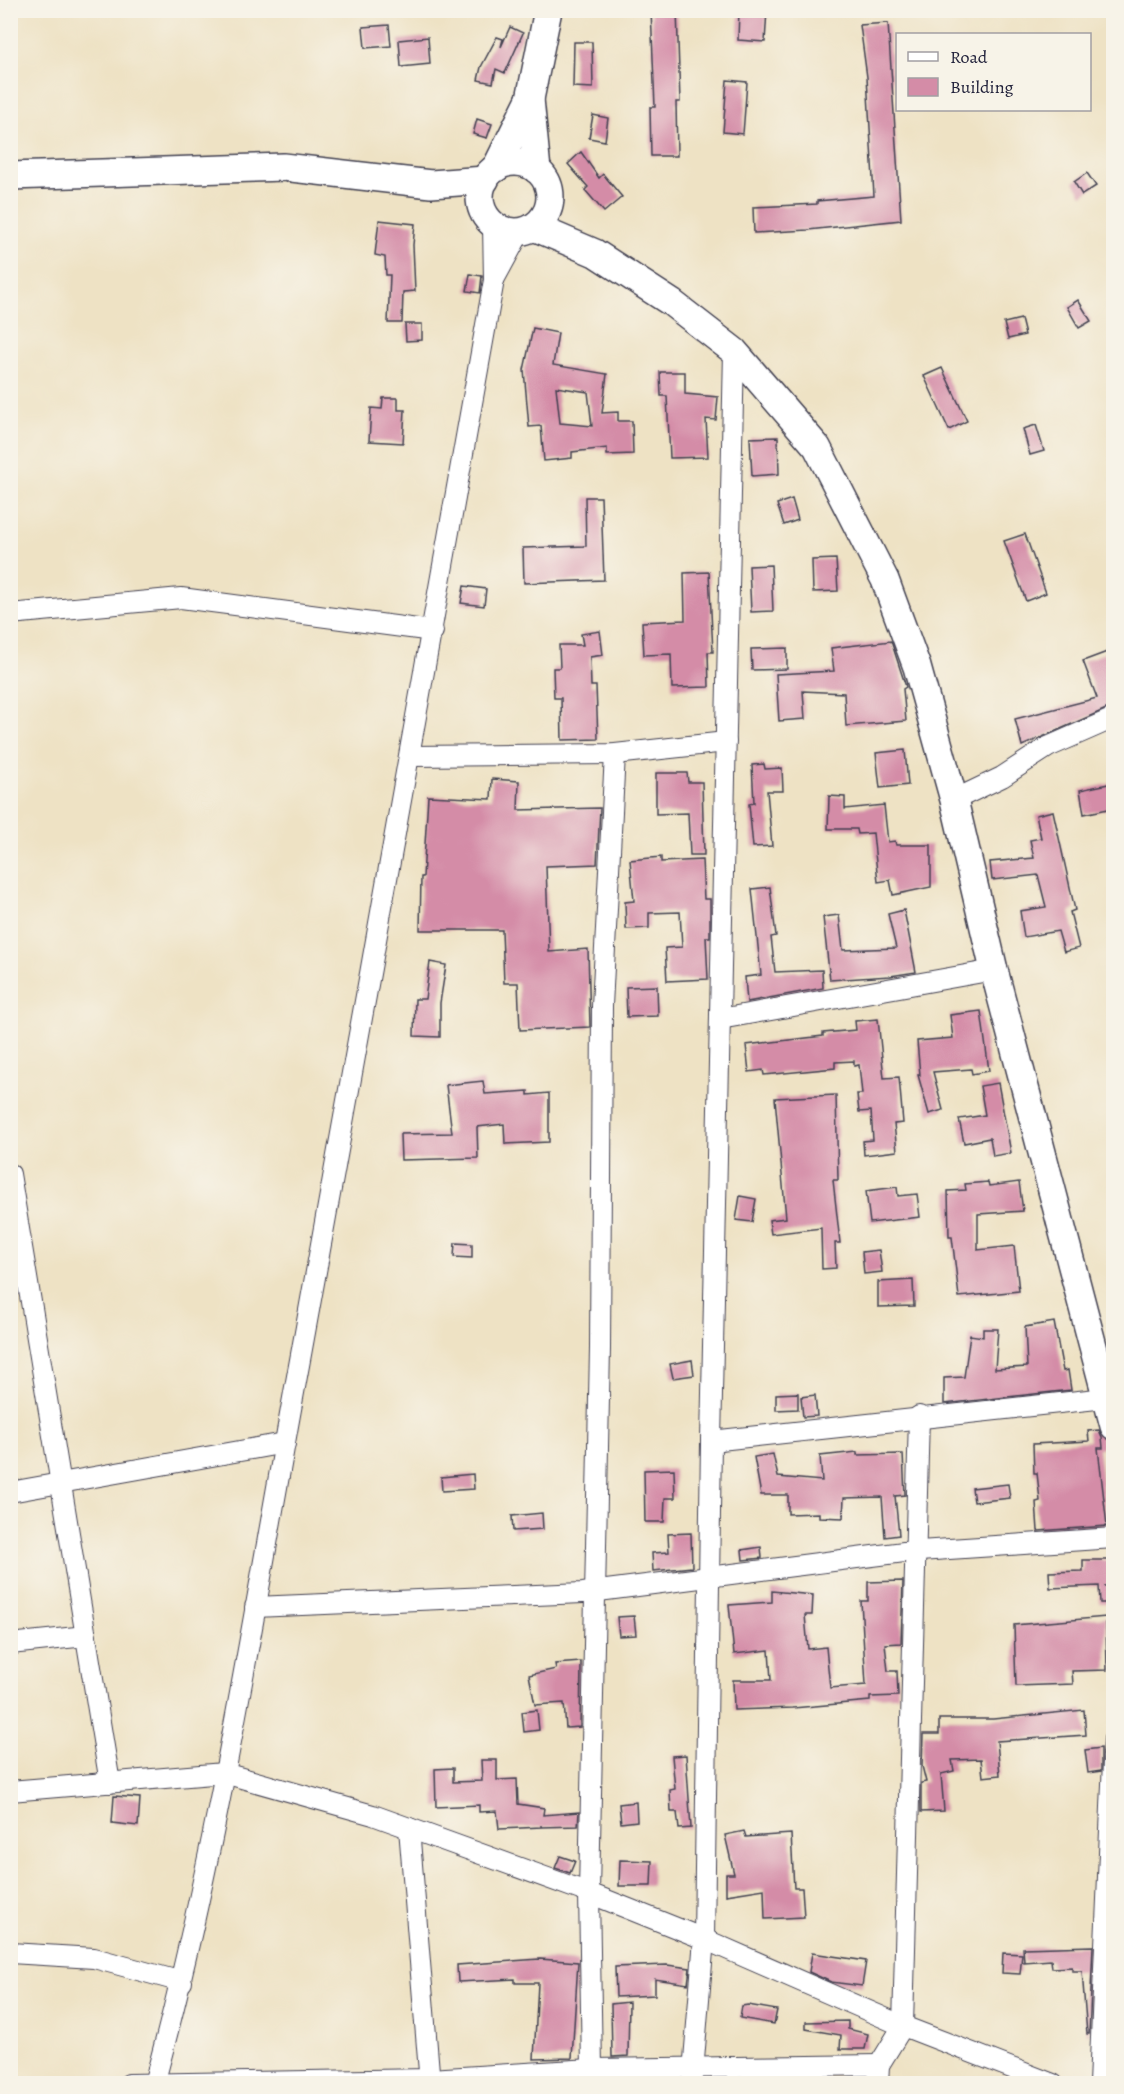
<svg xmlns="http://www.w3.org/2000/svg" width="1124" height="2094" font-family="Alegreya,serif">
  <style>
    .building { fill: #d48ca7; fill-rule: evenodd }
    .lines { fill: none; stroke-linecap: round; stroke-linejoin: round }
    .minor-casing { stroke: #413f50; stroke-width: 22 }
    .secondary-casing { stroke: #413f50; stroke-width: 30 }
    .minor { stroke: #fff; stroke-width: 20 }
    .secondary { stroke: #fff; stroke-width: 27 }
  </style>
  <rect width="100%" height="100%" fill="#f7f3e8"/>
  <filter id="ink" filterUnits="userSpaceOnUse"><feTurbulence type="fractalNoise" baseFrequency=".0167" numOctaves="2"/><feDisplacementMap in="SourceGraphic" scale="12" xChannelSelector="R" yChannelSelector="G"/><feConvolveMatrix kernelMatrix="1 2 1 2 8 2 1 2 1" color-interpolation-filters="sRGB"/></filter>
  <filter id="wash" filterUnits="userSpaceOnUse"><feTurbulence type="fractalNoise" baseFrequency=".008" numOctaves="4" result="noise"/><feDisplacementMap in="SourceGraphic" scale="24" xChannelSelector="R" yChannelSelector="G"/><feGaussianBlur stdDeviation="1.35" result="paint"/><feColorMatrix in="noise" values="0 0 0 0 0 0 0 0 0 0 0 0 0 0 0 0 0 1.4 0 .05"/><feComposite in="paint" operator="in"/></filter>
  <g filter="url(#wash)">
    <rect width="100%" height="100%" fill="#eee2c4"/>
    <g id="blocks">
      <g class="building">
        <path d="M651 10H677L680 102H676L677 156H651L650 107H655Z"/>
        <path d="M739 10H767L765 42 738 40Z"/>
        <path d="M888 23 901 220 808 230 754 233 753 207 817 204V201L874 196 867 77 860 25Z"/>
        <path d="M389 25 391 46 365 48 363 27Z"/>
        <path d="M510 27 523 33 505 73 496 69 493 83 478 80 481 67 497 37 503 39 501 47Z"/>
        <path d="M428 37 430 64 401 67 399 40Z"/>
        <path d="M574 42H592L593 88 573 87Z"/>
        <path d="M727 80 747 82 743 134 723 132Z"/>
        <path d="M593 115 608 118 605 141 589 138Z"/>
        <path d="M477 119 492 124 487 138 473 134Z"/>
        <path d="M581 152 599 178 603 174 622 197 604 212 585 190 588 187 568 164Z"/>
        <path d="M1087 173 1096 186 1082 195 1074 182Z"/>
        <path d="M379 220 415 224 413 245 415 291 403 292 402 323H388L390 275H386L385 257 375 255Z"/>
        <path d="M470 274 482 276 480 293 467 291Z"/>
        <path d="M1078 300 1091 321 1079 328 1067 307Z"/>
        <path d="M1021 319 1025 335 1008 339 1004 323Z"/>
        <path d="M405 324H422V340L406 341Z"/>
        <path d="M533 328 558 333 553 365 607 374 602 413 618 412V421H632L633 454 607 455V448L572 452V458L544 461 541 426 529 427 524 370ZM556 387 588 392 592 426 560 423Z"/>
        <path d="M942 368 967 421 949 430 924 376Z"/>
        <path d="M660 372H685V394L718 397 716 420 706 419 708 457 670 458 667 396H661Z"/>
        <path d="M383 398H398V410H405L403 443 369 441 371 408 382 409Z"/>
        <path d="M1036 425 1044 451 1030 455 1023 429Z"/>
        <path d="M778 437 779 474 752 476 750 438Z"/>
        <path d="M585 497H601L604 580 524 583 523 548 586 546Z"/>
        <path d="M792 499 798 520 784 525 777 504Z"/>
        <path d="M1025 534 1046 593 1026 601 1004 541Z"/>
        <path d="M836 559 838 591 813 592 812 560Z"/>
        <path d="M771 565 773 611 751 612 749 566Z"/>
        <path d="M709 572 713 652H708L709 687 672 688 671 654 644 655 642 622 685 620 684 573Z"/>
        <path d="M464 586 486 589 484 606 461 603Z"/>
        <path d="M600 631 603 655 590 657 591 686H596L598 739 562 740 561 698H554L553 668H560L559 645H583L581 634Z"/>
        <path d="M891 641 906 687 903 689 906 721 846 726 844 693 803 691 805 719 779 721 776 674 834 671 831 648Z"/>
        <path d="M787 648V669L752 670 751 649Z"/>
        <path d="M1107 652 1113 669V706L1022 746 1015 719 1097 698 1083 661Z"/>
        <path d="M905 750 908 785 880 788 876 753Z"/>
        <path d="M764 764 765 769 782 768 783 791H767L772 846 753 847 749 804 754 803 752 765Z"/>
        <path d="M656 773H687L688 782H702L704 855H690L688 813 656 814Z"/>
        <path d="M492 779 519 781 518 810 600 808 597 864 546 866 549 952 588 949 590 1027 520 1030 518 983H504L502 930H420L421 877H423L428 796 491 799Z"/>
        <path d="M1113 783V808L1084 814 1080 790Z"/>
        <path d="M829 796 845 797V809L884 805 888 842 895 841 896 845H931V887L893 895 890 880 878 882 873 833 858 834 857 829H828Z"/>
        <path d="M1053 811 1075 910 1070 912 1079 948 1064 952 1058 931 1024 937 1020 911 1046 907 1038 875 992 880 990 862 1034 858 1030 840 1041 838 1036 815Z"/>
        <path d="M661 857V862L702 860 704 899H710V937H706L708 979 667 981 665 948 682 947 680 912 649 913V928L626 929 625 902 634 901 630 860Z"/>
        <path d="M770 887 776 936 771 937 775 972 822 970 823 988 747 1002 745 977 761 975 752 889Z"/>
        <path d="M904 910 916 972 890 976 830 980 823 917 839 915 843 950 896 948 888 914Z"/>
        <path d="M430 962 446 965 440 1003V1037L414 1036 415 999H425Z"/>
        <path d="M657 986 658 1016 627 1017 626 987Z"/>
        <path d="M981 1011 989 1071 972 1074 971 1069 933 1072 943 1110 929 1114 918 1075H920L917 1041 953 1038 950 1015Z"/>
        <path d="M878 1019 884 1078 899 1077 903 1123 894 1124 897 1151 864 1155 863 1141 873 1140 871 1111 859 1112 857 1094H862L859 1065 854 1066V1061L835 1062V1068L764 1075 763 1070 749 1072 746 1045 823 1036V1033L856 1030 855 1021Z"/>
        <path d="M483 1081 485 1094 528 1091V1095L549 1093V1142L505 1144 504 1124 477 1127 478 1158 401 1160 400 1134 452 1133 446 1085Z"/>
        <path d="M998 1083 1011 1153 993 1156 990 1138 964 1143 959 1119 985 1115 980 1086Z"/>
        <path d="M836 1095 838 1180H833L840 1243H835L836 1268 822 1269 821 1228 771 1234 769 1220 786 1218 775 1098Z"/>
        <path d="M988 1182 989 1186 1019 1182 1023 1211 978 1214V1250L1014 1246 1019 1291 959 1297 952 1237H949L948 1191 966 1190 965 1184Z"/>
        <path d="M897 1187 898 1196 917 1194 920 1217 870 1223 866 1191Z"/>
        <path d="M740 1196 756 1199 752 1222 736 1220Z"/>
        <path d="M455 1243 472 1244V1258L454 1257Z"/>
        <path d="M879 1250 882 1272 864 1274 862 1252Z"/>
        <path d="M913 1280 914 1306 878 1307V1282Z"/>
        <path d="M1054 1322 1063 1371 1068 1370 1071 1390 944 1404V1378L964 1377 970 1335 983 1337V1329H998L995 1369 1027 1367 1025 1327Z"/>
        <path d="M692 1360 694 1375 673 1378 670 1364Z"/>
        <path d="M798 1393V1409L776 1410V1394Z"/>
        <path d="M815 1395 817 1416 803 1417 801 1397Z"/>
        <path d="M1099 1430 1102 1437 1103 1448H1098L1107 1526 1038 1531 1036 1502 1040 1501 1037 1473H1034L1033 1444 1089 1441 1088 1431Z"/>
        <path d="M857 1452V1455L903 1454 905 1495 895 1496 899 1535 885 1537 882 1497 844 1498 843 1518 819 1517V1513L788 1514V1495H761L754 1457 773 1454 778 1477 822 1481 820 1456Z"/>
        <path d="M674 1469 675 1498H665L664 1522H645L644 1470Z"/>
        <path d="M473 1474 474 1489 442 1491 441 1477Z"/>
        <path d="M1008 1484 1010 1498 974 1502 972 1488Z"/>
        <path d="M542 1513 543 1529 513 1531 512 1516Z"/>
        <path d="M691 1533 692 1567 653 1571 652 1553 669 1552 668 1534Z"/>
        <path d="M761 1547 762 1558 743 1560 742 1550Z"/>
        <path d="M1083 1560H1110L1111 1585 1104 1586 1113 1585V1603H1100L1099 1586 1050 1588 1049 1572 1083 1571Z"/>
        <path d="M903 1581 901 1643 885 1644 888 1671H897L898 1696 870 1697V1701L793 1708 734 1710 733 1680H771L769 1650 734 1654 729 1605 772 1602V1591L813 1595 812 1615H805L808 1649 826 1647 830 1688 866 1685 861 1601H868V1582Z"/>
        <path d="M634 1616 636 1635 619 1636 617 1617Z"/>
        <path d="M1106 1617 1107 1670 1072 1671 1073 1684 1016 1686 1014 1625Z"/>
        <path d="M581 1662 580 1727 566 1728 564 1703 535 1705 529 1675 556 1669 555 1664Z"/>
        <path d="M537 1710 539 1730 524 1732 522 1712Z"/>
        <path d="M1084 1710 1086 1735 997 1741 1000 1775 983 1777 981 1759 952 1760 954 1771 941 1774 944 1811 921 1812V1783L926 1782 922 1766 923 1734H939V1719H993Z"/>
        <path d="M1101 1748V1771L1088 1773 1085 1750Z"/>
        <path d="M686 1755 691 1828 679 1829 677 1812H671L670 1790 675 1789 672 1756Z"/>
        <path d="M481 1760H497V1780L517 1779 518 1804 544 1808 543 1815 579 1812 578 1826 541 1827V1825V1827L499 1829 497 1811 479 1812V1805L436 1807 435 1769 453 1768V1782L482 1781Z"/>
        <path d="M114 1796 140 1798 138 1826 112 1823Z"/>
        <path d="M636 1802 637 1821 621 1823 619 1804Z"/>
        <path d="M744 1831 746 1837 791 1834 794 1888H802L804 1917 765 1919 764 1889 726 1895V1874H734L725 1835Z"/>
        <path d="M560 1856 575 1861 570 1873 555 1868Z"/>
        <path d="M620 1860 652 1861 651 1886H619Z"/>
        <path d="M1093 1946 1089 2034H1087L1082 1971H1072V1967L1052 1968 1051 1960 1024 1962 1023 1948Z"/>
        <path d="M812 1953 866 1961 862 1986 831 1982 809 1972Z"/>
        <path d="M1003 1953 1022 1954 1020 1974 1002 1973Z"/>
        <path d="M540 1959 578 1962 572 2058 534 2059 538 1983H515V1979L458 1982 457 1965Z"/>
        <path d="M667 1965 690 1968 688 1984 655 1979V1995L616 1997 615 1967Z"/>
        <path d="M629 2002 628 2056 612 2057 611 2004Z"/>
        <path d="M748 2005 777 2010 774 2024 740 2018 742 2006Z"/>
        <path d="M848 2021V2029L868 2034 865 2049H840L841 2035 806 2029V2022Z"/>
      </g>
    </g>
  </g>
  <g filter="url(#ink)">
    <use href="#blocks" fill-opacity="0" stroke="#413f50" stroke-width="1.5"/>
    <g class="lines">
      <defs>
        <g id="minor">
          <path d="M495 278 520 232"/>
          <path d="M10 614 181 598 433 631"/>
          <path d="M410 756 615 754 726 742"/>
          <path d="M954 800 1002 777 1048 747 1114 718"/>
          <path d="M720 1019 994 970"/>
          <path d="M10 1174 110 1783"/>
          <path d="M711 1441 1106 1398"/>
          <path d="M10 1492 285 1443"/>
          <path d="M255 1607 583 1593 904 1552 1114 1538"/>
          <path d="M10 1644 86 1636"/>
          <path d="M10 1791 224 1773 373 1815 589 1893 704 1939 903 2026 1053 2084"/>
          <path d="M409 1828 430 2084"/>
          <path d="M10 1953 94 1958 182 1982"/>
          <path d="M592 2069 589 1893 600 1348 602 1006 615 754"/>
          <path d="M129 2084 430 2079 592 2069 879 2065"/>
          <path d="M154 2084C219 1846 255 1602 300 1360 365 1000 431 641 494 280L493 225"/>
          <path d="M692 2084 704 1939 711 1441 734 351"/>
          <path d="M878 2084 879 2065 903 2026 919 1416"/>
          <path d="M1099 2084 1114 1738"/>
        </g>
        <g id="secondary">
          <path d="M530 99 537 170"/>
          <circle cx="515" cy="197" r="35"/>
          <path d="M496 168 530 99 548 10"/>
          <path d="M10 176 283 167 431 184 485 180"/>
          <path d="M534 227 595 253 672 303 734 351 817 447 885 580 917 667 954 800 994 970 1114 1426"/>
        </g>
      </defs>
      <use href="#minor" class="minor-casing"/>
      <use href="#secondary" class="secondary-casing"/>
      <use href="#minor" class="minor"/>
      <use href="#secondary" class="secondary"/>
    </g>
  </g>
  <rect width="1124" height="2094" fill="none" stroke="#f7f3e8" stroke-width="36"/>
  <rect x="896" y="33" width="195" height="78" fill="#f7f3e8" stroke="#a29fa3" stroke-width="1.5"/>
  <rect x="908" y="52" width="30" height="9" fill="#ffffff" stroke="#a29fa3" stroke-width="1.5"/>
  <text x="950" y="63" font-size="18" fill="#22223b">Road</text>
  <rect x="908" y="78" width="30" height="18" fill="#d48ca7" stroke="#a29fa3" stroke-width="1.5"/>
  <text x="950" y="93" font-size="18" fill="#22223b">Building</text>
</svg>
